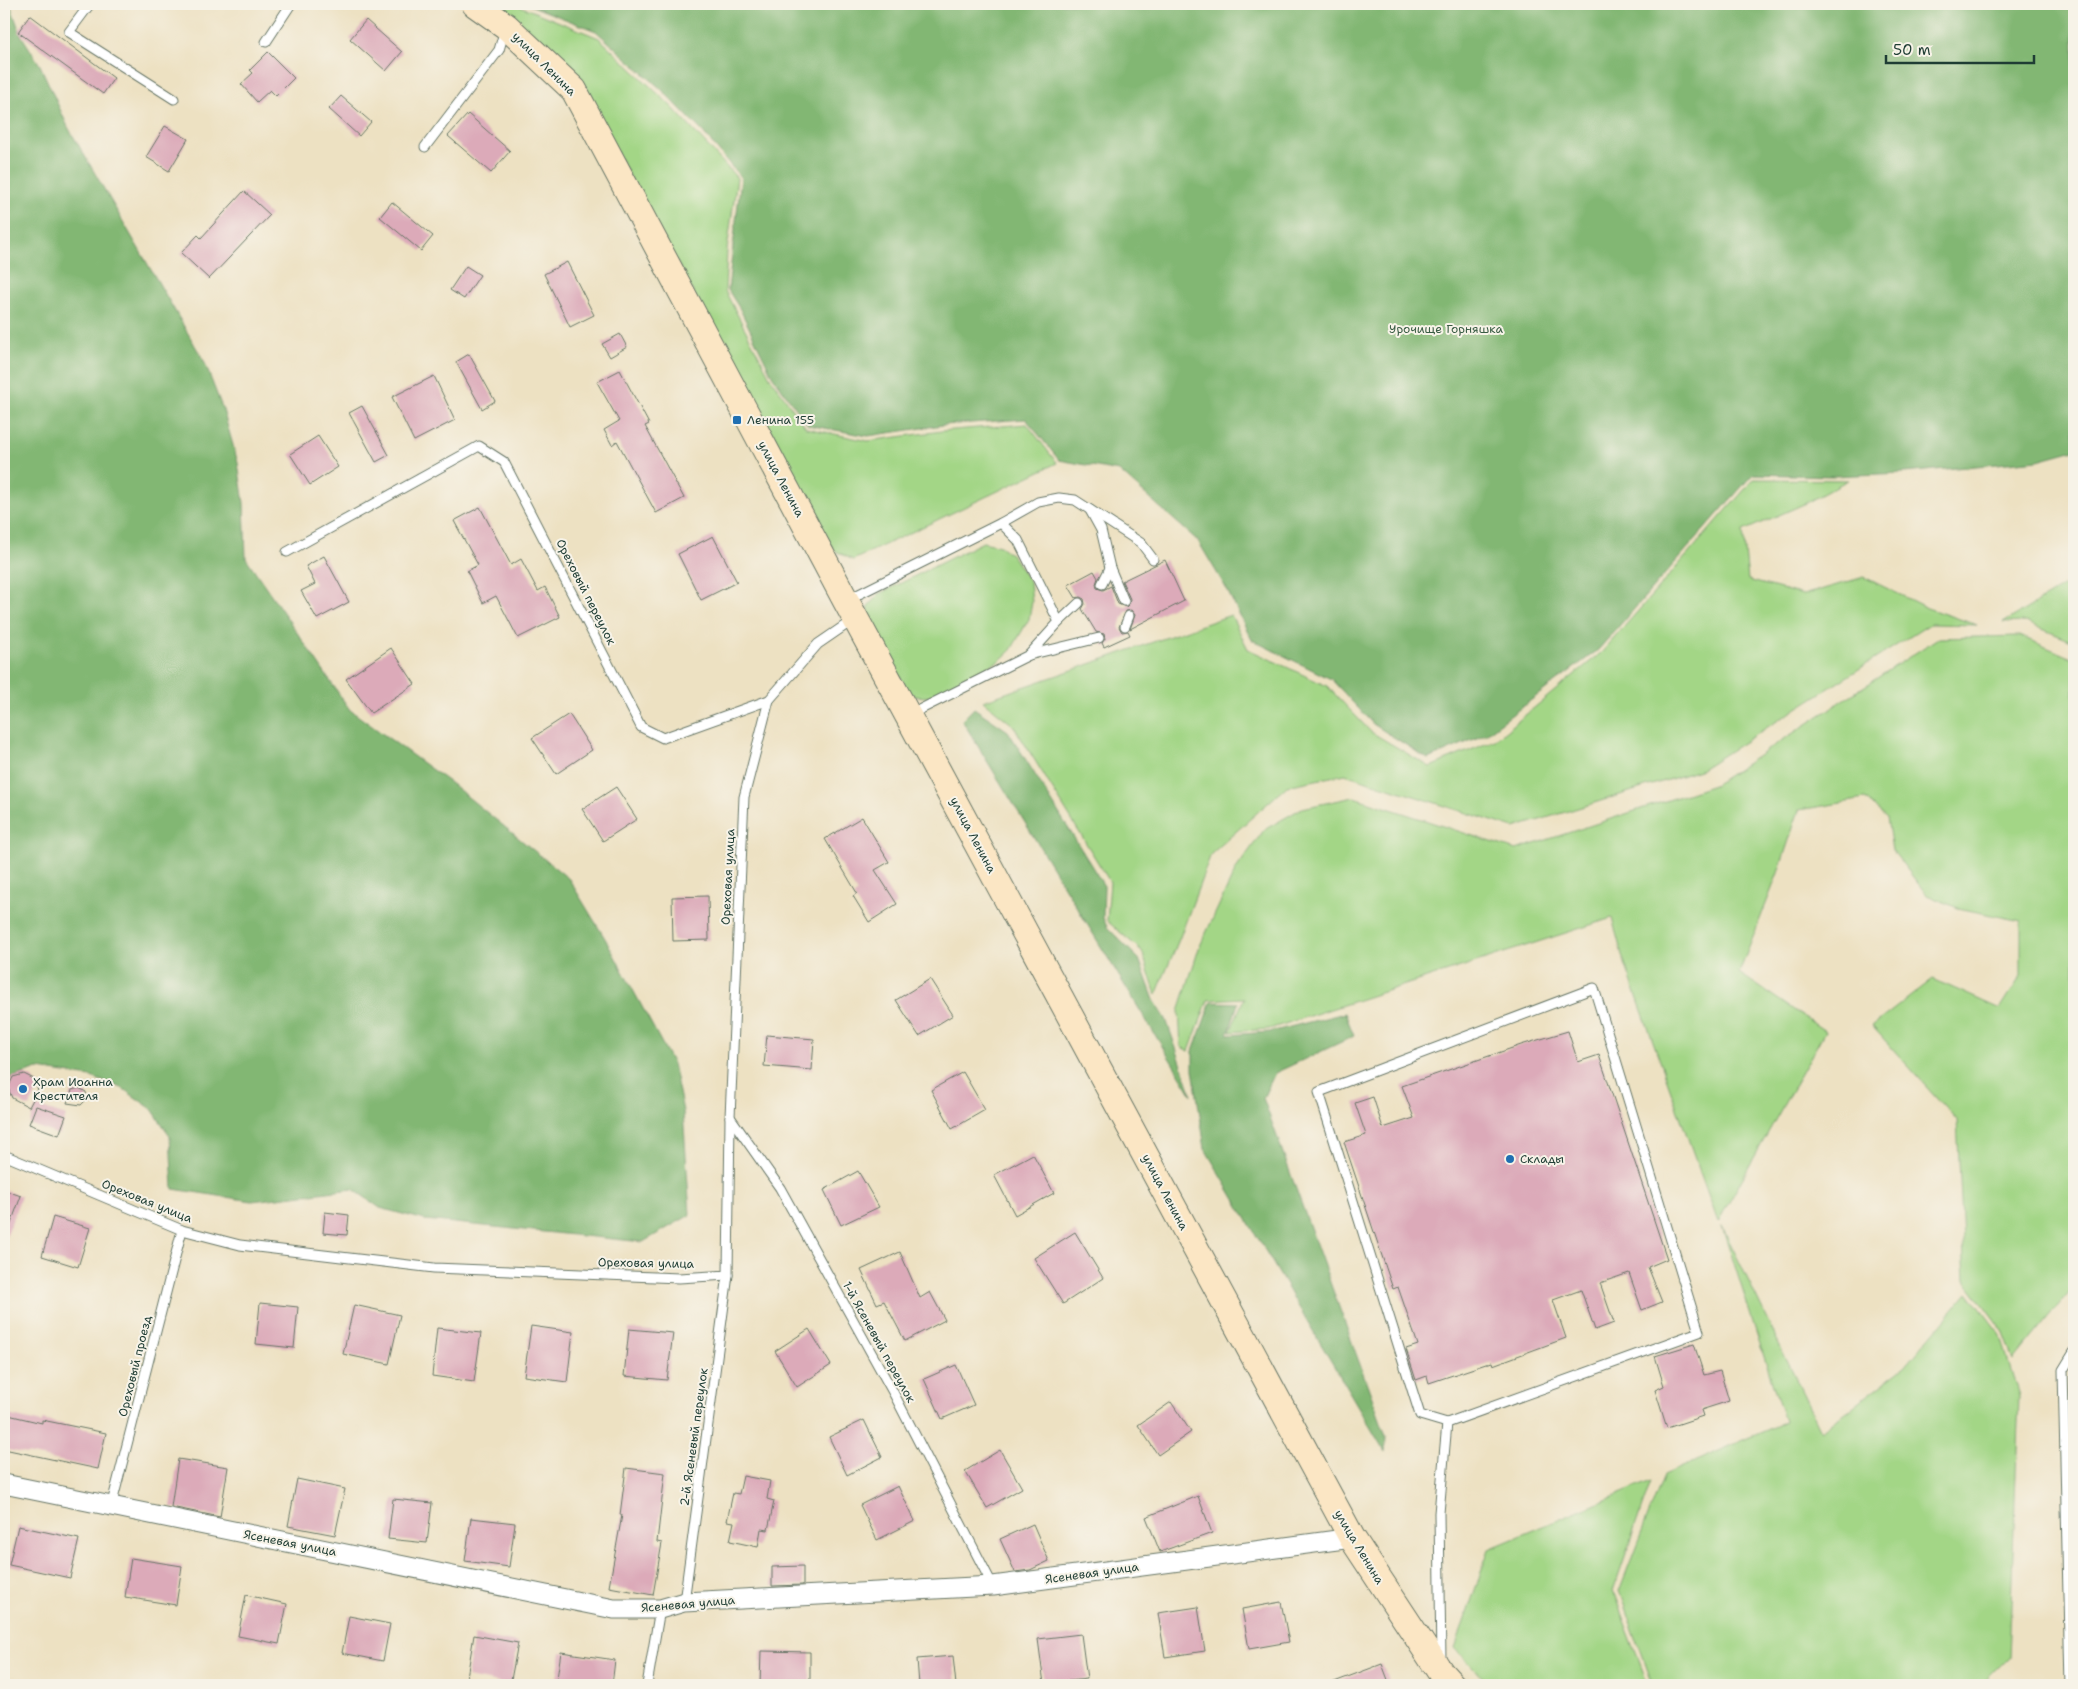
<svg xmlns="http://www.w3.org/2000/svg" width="2078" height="1689" font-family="'Shantell Sans',sans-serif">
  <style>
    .green { fill: #a3d686; stroke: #618a5d }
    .forest { fill: #82b773; stroke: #507a54 }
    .building { fill: #dcaab9 }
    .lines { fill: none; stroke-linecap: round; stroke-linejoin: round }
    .lane-casing { stroke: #677666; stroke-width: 11 }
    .street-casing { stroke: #677666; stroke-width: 21 }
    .secondary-casing { stroke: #677666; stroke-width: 28 }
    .lane { stroke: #fff; stroke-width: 9 }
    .street { stroke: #fff; stroke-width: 19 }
    .secondary { stroke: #fbe6c4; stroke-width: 26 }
    .poi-dot { fill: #1f6fb2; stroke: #f7f3e8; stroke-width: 2 }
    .labels { text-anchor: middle; stroke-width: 4; stroke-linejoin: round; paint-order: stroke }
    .street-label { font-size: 12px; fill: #1f3d34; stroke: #f7f3e8 }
    .park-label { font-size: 12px; fill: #395c44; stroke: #f7f3e8 }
    .poi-label { font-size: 12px; fill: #1f3d34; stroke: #f7f3e8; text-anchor: start }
  </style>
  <rect width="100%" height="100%" fill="#f7f3e8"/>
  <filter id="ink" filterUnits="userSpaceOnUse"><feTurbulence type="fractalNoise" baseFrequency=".02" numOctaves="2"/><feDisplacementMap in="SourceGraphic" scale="10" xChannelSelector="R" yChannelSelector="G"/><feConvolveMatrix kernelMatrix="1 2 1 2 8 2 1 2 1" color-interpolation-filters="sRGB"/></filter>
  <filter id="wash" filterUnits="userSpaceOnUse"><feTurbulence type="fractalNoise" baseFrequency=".0096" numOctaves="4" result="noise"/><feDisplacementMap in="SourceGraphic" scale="20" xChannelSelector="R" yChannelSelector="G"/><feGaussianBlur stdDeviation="1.12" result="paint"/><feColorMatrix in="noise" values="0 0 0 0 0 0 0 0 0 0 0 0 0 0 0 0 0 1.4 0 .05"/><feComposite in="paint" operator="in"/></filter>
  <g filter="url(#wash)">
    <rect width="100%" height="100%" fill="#ede1c2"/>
    <g class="green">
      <path d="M497 4H515L599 38 671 106 737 178 727 250 725 291 770 377 806 428 868 441 942 431 1027 424 1057 463 853 560 834 550 575 76Z"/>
      <path d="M1754 479 1848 480 1804 504 1743 531 1748 580 1803 595 1864 577 1927 608 1977 625 1930 624 1700 770 1514 828 1345 774 1287 786 1211 854 1180 937 1156 995 1142 951 1107 921 1110 882 1013 725 983 701 1231 615 1248 649 1327 686 1371 732 1430 767 1495 740 1602 652Z"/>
      <path d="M983 542 1000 546 1012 555 1030 582 1032 602 1029 619 1011 650 999 661 928 697 911 696 869 622 868 606 879 594Z"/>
      <path d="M2071 582 2074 584V642L2025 622 2003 623Z"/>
      <path d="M2020 636 2074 659V1286L2014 1360 2003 1331 1965 1280 1957 1120 1872 1026 1933 979 2000 1009 2021 976V921L1958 908 1927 895 1892 850 1887 818 1865 799 1799 810 1778 873 1739 973 1825 1031 1718 1222 1622 955 1612 918 1269 1029 1230 1032 1244 998 1208 1000 1189 1051 1181 1047 1179 1011 1199 948 1236 869 1264 830 1302 808 1354 797 1516 850 1714 785 1938 638Z"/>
      <path d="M1722 1226 1821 1431 1905 1367 1968 1292 2000 1334 2019 1396 2009 1658 1982 1685H1653L1619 1591 1664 1475 1785 1422Z"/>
      <path d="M1651 1481 1613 1591 1648 1685H1490L1455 1648 1489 1549Z"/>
    </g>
    <g class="forest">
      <path d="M4 4H10L21 35 40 65 68 127 204 361 223 410 238 463 244 503 246 558 350 710 453 785 569 879 606 940 673 1064 683 1111 690 1215 643 1242 425 1220 380 1208 353 1189 252 1201 173 1189 170 1136 152 1109 122 1088 91 1077 38 1069 4 1080Z"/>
      <path d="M527 4H2074V450L2038 460 1904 473 1833 476 1753 474 1598 650 1486 734 1428 759 1373 724 1331 679 1252 640 1226 588 1198 541 1119 471 1059 460 1026 419 943 425 868 436 808 425 773 377 740 309 728 290 741 178 703 132 660 88 596 31Z"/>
      <path d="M974 708 1008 731 1104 886 1103 918 1107 927 1139 959 1154 1000 1166 1019 1192 1095 962 720Z"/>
      <path d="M1211 1002 1238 1003 1228 1035 1270 1032 1345 1013 1354 1036 1275 1073 1263 1098 1386 1436 1385 1452 1205 1149 1193 1069V1051Z"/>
    </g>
    <g id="blocks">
      <g class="building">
        <path d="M30 15 114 78 103 94 18 32Z"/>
        <path d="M366 20 402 52 386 71 350 39Z"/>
        <path d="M268 52 294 78 276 96 270 90 257 102 241 84 253 73 250 70Z"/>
        <path d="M341 96 371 122 359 136 329 109Z"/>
        <path d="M468 114 510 151 491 173 448 136Z"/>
        <path d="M165 126 188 139 169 171 146 157Z"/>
        <path d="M244 191 270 215 209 279 181 253 198 235 201 238Z"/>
        <path d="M392 202 433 236 421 251 380 217Z"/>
        <path d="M567 262 594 315 570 327 544 274Z"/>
        <path d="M466 266 480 275 464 299 450 290Z"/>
        <path d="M620 334 627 347 610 357 602 344Z"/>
        <path d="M469 354 495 401 482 409 456 362Z"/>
        <path d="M620 370 649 424 645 426 684 498 656 513 617 441 612 445 604 430 619 421 597 382Z"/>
        <path d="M434 376 455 420 414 441 392 397Z"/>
        <path d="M362 406 389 455 376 462 349 413Z"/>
        <path d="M318 436 338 467 310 485 290 454Z"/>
        <path d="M480 507 511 565 521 559 538 591 545 587 560 617 518 638 496 596 483 603 467 571 478 565 454 521Z"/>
        <path d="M713 536 737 582 701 600 678 554Z"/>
        <path d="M324 556 349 602 317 619 301 591 315 584 306 566Z"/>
        <path d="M1165 560 1184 601 1130 629 1135 615 1131 610 1126 611 1119 627 1122 632 1128 631 1130 635 1104 647 1102 643 1105 639 1104 634 1096 632 1082 609 1085 604 1084 599 1080 597 1076 598 1068 585 1094 571 1098 578 1096 584 1097 588 1103 590 1111 586 1118 604 1126 607 1129 604 1130 599 1122 581Z"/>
        <path d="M391 648 415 684 371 713 346 679Z"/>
        <path d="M569 714 592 750 556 774 532 738Z"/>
        <path d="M616 787 637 819 603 841 582 809Z"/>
        <path d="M862 817 889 862 875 870 897 904 869 922 853 896 857 893 825 839Z"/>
        <path d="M708 896 709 940 673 941 672 897Z"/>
        <path d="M930 979 953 1015 919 1036 896 1000Z"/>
        <path d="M1568 1031 1578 1062 1599 1055 1667 1259 1648 1267 1662 1302 1642 1310 1629 1273 1600 1283 1614 1323 1595 1330 1581 1290 1553 1300 1566 1338 1493 1365 1492 1362 1429 1383 1427 1376 1416 1380 1406 1349 1418 1345 1398 1287 1393 1289 1344 1142 1366 1135 1355 1103 1373 1097 1383 1128 1414 1118 1402 1086 1521 1045Z"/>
        <path d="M767 1035 814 1039 812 1070 764 1066Z"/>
        <path d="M963 1072 985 1110 952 1129 931 1090Z"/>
        <path d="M24 1074 34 1079 38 1090 29 1107 12 1098 8 1088 13 1077Z"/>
        <path d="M79 1088 86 1092 87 1099 81 1105 67 1103 72 1090Z"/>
        <path d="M36 1106 66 1116 59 1135 29 1124Z"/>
        <path d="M1033 1154 1054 1193 1015 1215 994 1175Z"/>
        <path d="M858 1171 879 1207 841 1225 824 1190Z"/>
        <path d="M4 1190 21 1196 6 1237H4Z"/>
        <path d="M325 1212 349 1215 347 1235 323 1233Z"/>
        <path d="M53 1217 90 1228 78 1267 42 1256Z"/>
        <path d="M1075 1232 1103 1278 1063 1304 1034 1258Z"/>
        <path d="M900 1252 920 1298 930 1292 945 1320 905 1341 884 1301 877 1304 861 1270Z"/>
        <path d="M260 1303 298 1307 294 1348 256 1344Z"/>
        <path d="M354 1305 400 1315 389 1364 343 1354Z"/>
        <path d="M531 1326 573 1332 567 1382 524 1376Z"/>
        <path d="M437 1328 481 1333 474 1382 432 1376Z"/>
        <path d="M629 1329 673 1333 667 1380 624 1376Z"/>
        <path d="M809 1329 831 1365 797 1387 775 1351Z"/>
        <path d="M1694 1344 1704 1375 1720 1371 1729 1401 1701 1410 1703 1416 1667 1428 1655 1390 1664 1386 1655 1356Z"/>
        <path d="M956 1365 974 1405 942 1419 924 1379Z"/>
        <path d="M1171 1402 1191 1432 1158 1455 1138 1425Z"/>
        <path d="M4 1414 42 1423V1420L106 1433 98 1469 4 1449Z"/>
        <path d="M864 1420 882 1457 847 1475 829 1437Z"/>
        <path d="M1000 1450 1022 1488 987 1508 965 1471Z"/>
        <path d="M178 1459 228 1467 220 1517 171 1507Z"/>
        <path d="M626 1468 665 1473 657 1542 662 1543 653 1595 609 1587 622 1515H620Z"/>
        <path d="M743 1476 770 1481 767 1499 774 1501 768 1530 761 1529 758 1547 730 1541 734 1522 727 1521 733 1493 739 1494Z"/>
        <path d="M297 1479 345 1489 335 1535 288 1526Z"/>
        <path d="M898 1486 915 1521 877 1540 860 1505Z"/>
        <path d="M1198 1496 1212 1533 1160 1552 1146 1517Z"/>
        <path d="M393 1499 432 1503 427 1543 388 1539Z"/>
        <path d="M471 1518 515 1523 509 1567 465 1561Z"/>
        <path d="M1033 1524 1049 1561 1030 1570 1015 1572 1000 1539Z"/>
        <path d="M18 1526 79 1539 70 1578 9 1565Z"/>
        <path d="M131 1558 182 1566 176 1605 125 1597Z"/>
        <path d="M803 1566V1585L772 1586V1567Z"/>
        <path d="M246 1595 287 1604 279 1644 238 1636Z"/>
        <path d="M1281 1602 1289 1642 1249 1649 1242 1609Z"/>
        <path d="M1198 1607 1205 1651 1165 1657 1158 1613Z"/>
        <path d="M349 1616 390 1624 383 1661 342 1653Z"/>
        <path d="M1081 1634 1087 1679 1044 1684 1038 1639Z"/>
        <path d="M474 1635 518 1643 510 1685 467 1677Z"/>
        <path d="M761 1651 810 1652V1685H760Z"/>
        <path d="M561 1652 615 1660 612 1685H556Z"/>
        <path d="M953 1656 956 1685H919L917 1659Z"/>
        <path d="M1382 1664 1390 1685H1330L1329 1684Z"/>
      </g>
    </g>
  </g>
  <g filter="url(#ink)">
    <use href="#blocks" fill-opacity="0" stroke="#677666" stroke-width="1"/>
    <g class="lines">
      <defs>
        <g id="lane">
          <path d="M90 4 69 32 174 99"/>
          <path d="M266 42 291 4"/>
          <path d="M425 147 499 50 505 29"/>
          <path d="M1090 510 1101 530 1110 568 1124 601"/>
          <path d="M1001 523 1038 502 1059 498 1075 500 1141 543 1153 559"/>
          <path d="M287 552 479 446 504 462 641 727 663 738 769 700 818 644 853 620"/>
          <path d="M1102 584 1110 568"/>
          <path d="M847 600 1001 523 1018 540 1059 622 1029 655 909 715"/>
          <path d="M1059 622 1079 603"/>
          <path d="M1125 626 1129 616"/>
          <path d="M1029 655 1099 638"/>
          <path d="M730 1117 780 1188 894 1394 993 1586"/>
          <path d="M4 1155 182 1230 240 1245 434 1268 679 1278 728 1275 730 1117 744 797 769 700"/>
          <path d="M111 1507 182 1230"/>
          <path d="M684 1602 728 1275"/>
          <path d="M1441 1661 1439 1513 1447 1423 1699 1332 1594 988 1319 1092 1420 1415 1447 1423"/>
          <path d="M647 1685 660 1609"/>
          <path d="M2070 1685 2063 1370 2074 1352"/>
        </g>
        <path id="street" d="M4 1484 614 1609H660L684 1602 993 1586 1352 1538"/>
        <path id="secondary" d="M475 4 506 26 574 90 846 601 1352 1538 1441 1673 1452 1685"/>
      </defs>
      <use href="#lane" class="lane-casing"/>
      <use href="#street" class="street-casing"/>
      <use href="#secondary" class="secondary-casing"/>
      <use href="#lane" class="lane"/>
      <use href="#street" class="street"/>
      <use href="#secondary" class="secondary"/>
    </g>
  </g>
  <g class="poi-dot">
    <rect x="732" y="415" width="10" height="10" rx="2.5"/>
    <circle cx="23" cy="1089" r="5"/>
    <circle cx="1510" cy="1159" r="5"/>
  </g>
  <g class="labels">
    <g class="street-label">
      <text transform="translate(544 64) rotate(45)" y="4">улица Ленина</text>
      <text transform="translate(781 479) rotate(62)" y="4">улица Ленина</text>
      <text transform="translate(586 592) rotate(63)" y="4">Ореховый переулок</text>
      <text transform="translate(973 835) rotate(62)" y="4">улица Ленина</text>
      <text transform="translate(728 877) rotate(-87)" y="4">Ореховая улица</text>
      <text transform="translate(1165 1192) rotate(62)" y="4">улица Ленина</text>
      <text transform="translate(147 1201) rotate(22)" y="4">Ореховая улица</text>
      <text transform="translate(646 1263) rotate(1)" y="4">Ореховая улица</text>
      <text transform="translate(879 1342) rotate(61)" y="4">1-й Ясеневый переулок</text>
      <text transform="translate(135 1366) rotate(-76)" y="4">Ореховый проезд</text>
      <text transform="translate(694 1437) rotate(-82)" y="4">2-й Ясеневый переулок</text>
      <text transform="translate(290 1543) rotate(11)" y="4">Ясеневая улица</text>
      <text transform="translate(1359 1547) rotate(59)" y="4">улица Ленина</text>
      <text transform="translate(1092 1573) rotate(-8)" y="4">Ясеневая улица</text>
      <text transform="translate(688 1604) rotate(-5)" y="4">Ясеневая улица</text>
    </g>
    <g class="park-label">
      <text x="1446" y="333">Урочище Горняшка</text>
    </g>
    <g class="poi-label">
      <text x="747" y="424">Ленина 155</text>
      <text x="33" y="1086">Храм Иоанна<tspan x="33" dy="14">Крестителя</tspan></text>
      <text x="1520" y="1163">Склады</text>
    </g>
  </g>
  <rect width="2078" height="1689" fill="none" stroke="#f7f3e8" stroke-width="20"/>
  <path d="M1886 55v8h148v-8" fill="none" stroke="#1f3d34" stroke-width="2.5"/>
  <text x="1893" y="55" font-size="15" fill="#1f3d34" stroke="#f7f3e8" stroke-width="4" paint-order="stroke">50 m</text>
</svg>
